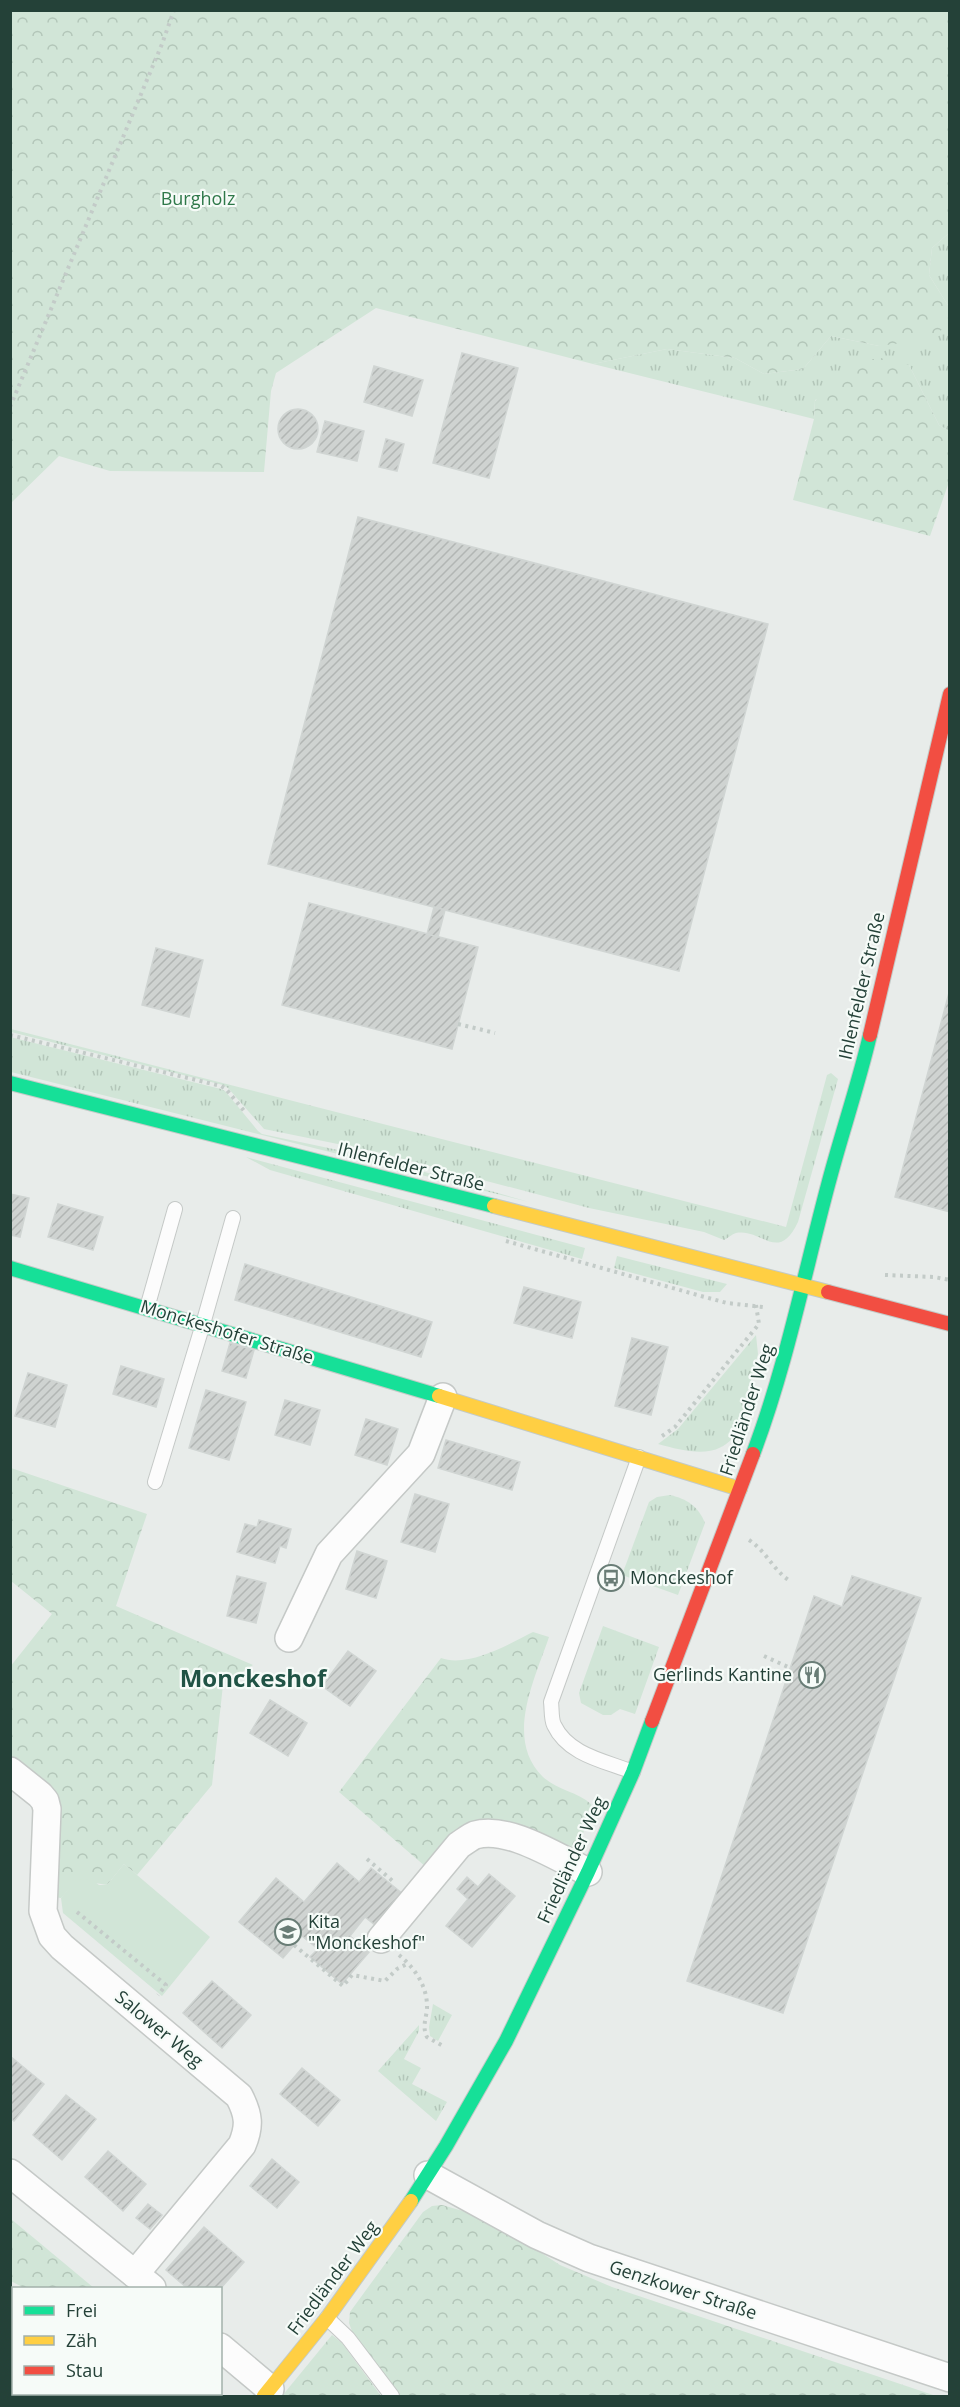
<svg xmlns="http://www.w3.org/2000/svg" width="960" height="2407" font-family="'Open Sans',sans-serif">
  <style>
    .grass { fill: url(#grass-tufts) }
    .forest { fill: url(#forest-crowns) }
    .green { fill: #d1e5d7 }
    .building { fill: url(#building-hatch); stroke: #d0d5d3; stroke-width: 1.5 }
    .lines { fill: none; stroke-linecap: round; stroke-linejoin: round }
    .lane-casing { stroke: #c5c9c7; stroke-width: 16 }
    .street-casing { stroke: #c5c9c7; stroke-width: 30 }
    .fast-casing { stroke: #c3cac7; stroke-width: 16 }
    .slow-casing { stroke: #c3cac7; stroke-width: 16 }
    .jam-casing { stroke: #c3cac7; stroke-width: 16 }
    .path { stroke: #c3cbc8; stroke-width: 4; stroke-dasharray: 3 4.5; stroke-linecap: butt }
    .lane { stroke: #fcfcfc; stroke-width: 14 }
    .street { stroke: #fcfcfc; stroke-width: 27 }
    .fast { stroke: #16e098; stroke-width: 14 }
    .slow { stroke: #ffcf43; stroke-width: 14 }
    .jam { stroke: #f24e42; stroke-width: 14 }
    .labels { text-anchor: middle; stroke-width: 4.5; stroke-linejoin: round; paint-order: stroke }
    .park-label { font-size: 18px; fill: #2e7849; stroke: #f6fbf8 }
    .street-label { font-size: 18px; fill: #244138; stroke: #f6fbf8 }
    .poi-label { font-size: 18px; fill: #244138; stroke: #f6fbf8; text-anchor: start }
    .district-label { font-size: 24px; font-weight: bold; fill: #205345; stroke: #f6fbf8 }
  </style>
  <defs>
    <pattern id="grass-tufts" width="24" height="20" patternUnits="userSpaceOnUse" patternTransform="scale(1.5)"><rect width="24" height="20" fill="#d1e5d7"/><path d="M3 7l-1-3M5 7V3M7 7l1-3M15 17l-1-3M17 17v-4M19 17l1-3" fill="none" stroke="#b3c6b9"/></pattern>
    <pattern id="forest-crowns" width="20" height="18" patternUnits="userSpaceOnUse" patternTransform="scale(1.5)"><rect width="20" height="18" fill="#d1e5d7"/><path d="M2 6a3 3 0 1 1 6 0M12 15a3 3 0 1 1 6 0" fill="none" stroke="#b3c6b9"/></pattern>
    <pattern id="building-hatch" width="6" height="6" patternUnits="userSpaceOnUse" patternTransform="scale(1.5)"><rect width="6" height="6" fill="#cfd3d1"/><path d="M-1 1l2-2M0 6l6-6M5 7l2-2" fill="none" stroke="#b2b6b4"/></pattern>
  </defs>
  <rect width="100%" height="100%" fill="#e8ecea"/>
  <g class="grass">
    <path d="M949 233V431L939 425 909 365 815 400 814 419 593 364 667 349 735 358 764 374 803 369 831 336 879 346 949 307 929 275 932 248Z"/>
    <path d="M11 1029 786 1227 827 1075 831 1073 838 1079 798 1222C778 1264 762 1228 736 1233 732 1234 728 1238 724 1240L704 1232 589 1208 377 1152 264 1129 228 1088 223 1085 11 1032Z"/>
    <path d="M10 1037 221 1089 225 1091 258 1131 262 1134 376 1158 529 1202 11 1072Z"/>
    <path d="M246 1157 585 1248 582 1259 270 1170Z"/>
    <path d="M617 1256 727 1284 720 1292H703L614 1268Z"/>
    <path d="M756 1335 758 1354 738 1431C719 1461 688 1452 658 1444L678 1429Z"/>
    <path d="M670 1495C687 1499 698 1506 705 1523L678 1595 622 1575 649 1502 657 1497Z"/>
    <path d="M603 1626 659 1647 635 1714 620 1709 611 1715H603L581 1703 579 1693Z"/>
    <path d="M433 2004 452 2015 438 2041 430 2036 429 2027Z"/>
    <path d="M419 2025V2031L404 2059 421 2068 412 2084 447 2102 436 2121 378 2071Z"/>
  </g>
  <g class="forest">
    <path d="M11 10 949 11V233L932 248 929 275 949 307 946 326 931 339 879 346 831 336 803 369 764 374 735 358 667 349 593 364 376 308 276 373 271 391 264 472 110 471 59 456 11 503Z"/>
    <path d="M881 358 909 365 939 425 949 431V482L930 536 793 500 814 419 815 401 851 362Z"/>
    <path d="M11 1468 147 1514 116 1606 253 1665 223 1685 212 1785 137 1875 124 1864 107 1885 77 1880 61 1898 52 1897 56 1809 11 1758 10 1667 52 1614 11 1581Z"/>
    <path d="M533 1632 549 1637C535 1679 504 1739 543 1777 557 1790 578 1792 591 1804L593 1810 574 1854 513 1826 426 1867 339 1792 441 1658C468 1668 509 1644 533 1632Z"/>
    <path d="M442 2205 470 2213 506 2230 560 2265 612 2287 936 2396H400L353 2334 349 2323 350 2312 423 2212 432 2206Z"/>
    <path d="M11 2219 94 2288H24L11 2281Z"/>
    <path d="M332 2335 342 2343 381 2396H282Z"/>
  </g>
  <path class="green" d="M124 1864 210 1937 162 1996 63 1913 61 1898 76 1880 91 1879 99 1885H107Z"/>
  <g class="building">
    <path d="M462 353 518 368 489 478 433 463Z"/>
    <path d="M374 366 423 380 412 416 364 402Z"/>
    <circle cx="298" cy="429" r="20"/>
    <path d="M325 421 364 431 357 461 317 452Z"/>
    <path d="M386 439 404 444 397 471 379 467Z"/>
    <path d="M358 517 768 624 679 971 268 864Z"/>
    <path d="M309 903 478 947 452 1049 282 1005Z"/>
    <path d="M434 907 445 910 438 937 427 934Z"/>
    <path d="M156 948 203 960 189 1017 142 1005Z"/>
    <path d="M950 989V1212L895 1197Z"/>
    <path d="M10 1194 29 1198 20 1237 10 1235Z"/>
    <path d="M58 1204 103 1217 93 1250 48 1237Z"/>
    <path d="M245 1264 432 1322 421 1357 235 1300Z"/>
    <path d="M524 1287 581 1302 572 1338 514 1323Z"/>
    <path d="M632 1338 668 1347 651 1415 615 1406Z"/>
    <path d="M230 1343 254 1350 246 1378 222 1371Z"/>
    <path d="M121 1366 164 1379 156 1407 113 1394Z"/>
    <path d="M28 1373 67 1385 55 1427 15 1416Z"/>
    <path d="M206 1390 246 1402 229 1460 189 1448Z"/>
    <path d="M285 1400 320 1410 310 1445 275 1435Z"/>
    <path d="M366 1419 398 1429 387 1465 355 1455Z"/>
    <path d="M446 1440 520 1462 512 1490 438 1468Z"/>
    <path d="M415 1494 449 1504 435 1552 401 1542Z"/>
    <path d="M259 1520 291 1529 286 1548 280 1546 275 1563 237 1552 245 1524 257 1527Z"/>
    <path d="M357 1551 387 1561 376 1598 346 1589Z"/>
    <path d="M237 1576 266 1583 256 1623 227 1616Z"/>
    <path d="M852 1576 921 1598 783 2013 687 1981 814 1596 842 1607Z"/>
    <path d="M348 1651 376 1671 350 1706 322 1686Z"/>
    <path d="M270 1700 307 1723 288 1756 250 1733Z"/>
    <path d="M337 1863 359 1882 371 1868 403 1894 376 1926 365 1917 350 1936 369 1952 342 1984 310 1957 318 1949 302 1936 283 1958 239 1922 276 1878 304 1902Z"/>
    <path d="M489 1874 515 1896 472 1947 446 1926 468 1899 457 1889 467 1877 478 1887Z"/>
    <path d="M212 1981 251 2015 222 2048 183 2013Z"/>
    <path d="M10 2056 44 2084 14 2121 10 2118Z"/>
    <path d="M302 2068 340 2100 318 2126 280 2094Z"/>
    <path d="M66 2095 96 2119 62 2160 33 2135Z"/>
    <path d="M108 2151 146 2184 123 2211 85 2177Z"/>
    <path d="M272 2159 299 2182 277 2208 250 2186Z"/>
    <path d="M148 2204 162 2215 150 2229 136 2218Z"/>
    <path d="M204 2227 244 2262 220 2289 187 2288 166 2270Z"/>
    <path d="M10 2364 14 2366V2394H32L31 2396H10Z"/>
    <path d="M164 2394H219L217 2396H162Z"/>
  </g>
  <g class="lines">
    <defs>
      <g id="lane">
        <path d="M147 1308 175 1209"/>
        <path d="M155 1482 203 1324 233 1218"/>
        <path d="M633 1772C605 1761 568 1755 554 1725 551 1719 552 1709 551 1702L639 1457"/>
        <path d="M327 2318 348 2338 392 2396"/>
      </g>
      <g id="street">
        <path d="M289 1638 329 1554 421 1454 443 1397"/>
        <path d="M10 1771 40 1795 45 1801 47 1809 43 1911 52 1936 62 1947 239 2096C249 2115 250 2126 242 2145L135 2274"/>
        <path d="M381 1939 459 1845C464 1842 470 1837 475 1835 508 1825 558 1858 588 1872"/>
        <path d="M10 2173 152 2288"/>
        <path d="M428 2175 537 2235 589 2258 950 2378"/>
        <path d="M220 2347 270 2389"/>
      </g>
      <g id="fast">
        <path d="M10 1083 494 1206"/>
        <path d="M10 1268 439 1396"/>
        <path d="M753 1454C786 1367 804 1275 828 1185 841 1135 858 1086 870 1035"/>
        <path d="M411 2201 446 2146 506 2041 588 1872 633 1772 652 1721"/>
      </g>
      <g id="slow">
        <path d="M494 1206 828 1292"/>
        <path d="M439 1396 740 1489"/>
        <path d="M264 2396 327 2318 411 2201"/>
      </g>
      <g id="jam">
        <path d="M870 1035 950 694"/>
        <path d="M828 1292 950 1324"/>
        <path d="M652 1721 753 1454"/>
      </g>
    </defs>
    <use href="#lane" class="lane-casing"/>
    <use href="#street" class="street-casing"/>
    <use href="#fast" class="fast-casing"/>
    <use href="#slow" class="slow-casing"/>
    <use href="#jam" class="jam-casing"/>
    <g class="path">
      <path d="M10 407 162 44 174 10"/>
      <path d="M458 1024 495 1033"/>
      <path d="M10 1035 221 1086 226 1089 245 1112"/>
      <path d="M506 1241 701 1296 727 1303 763 1307"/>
      <path d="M885 1275 934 1277 950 1280"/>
      <path d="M662 1436 675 1427 759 1324 756 1305"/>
      <path d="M749 1540C767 1552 773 1570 790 1581"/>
      <path d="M764 1656 790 1668"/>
      <path d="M367 1859 395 1883"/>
      <path d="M77 1912 166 1985 158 1995"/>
      <path d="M294 1945 343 1986 352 1975 385 1981 397 1969 409 1963"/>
      <path d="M399 1955C415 1968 428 1987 427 2009 426 2019 422 2027 427 2037L443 2046"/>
    </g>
    <use href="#lane" class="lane"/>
    <use href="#street" class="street"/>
    <use href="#fast" class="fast"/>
    <use href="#slow" class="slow"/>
    <use href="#jam" class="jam"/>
  </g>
  <defs>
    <symbol id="bus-ring" viewBox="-11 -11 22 22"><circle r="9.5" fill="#f6fbf8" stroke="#697d76" stroke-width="1.5"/><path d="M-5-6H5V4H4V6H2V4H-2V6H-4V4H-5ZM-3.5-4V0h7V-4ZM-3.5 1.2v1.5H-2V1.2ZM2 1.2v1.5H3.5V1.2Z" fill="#697d76"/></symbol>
    <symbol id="restaurant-ring" viewBox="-11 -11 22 22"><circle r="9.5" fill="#f6fbf8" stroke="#697d76" stroke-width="1.5"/><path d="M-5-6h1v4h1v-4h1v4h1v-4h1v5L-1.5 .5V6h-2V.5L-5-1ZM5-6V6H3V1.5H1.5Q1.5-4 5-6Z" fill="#697d76"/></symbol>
    <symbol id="school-ring" viewBox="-11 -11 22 22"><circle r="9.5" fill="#f6fbf8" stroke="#697d76" stroke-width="1.5"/><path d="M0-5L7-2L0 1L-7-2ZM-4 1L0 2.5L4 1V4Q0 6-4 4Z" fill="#697d76"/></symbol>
  </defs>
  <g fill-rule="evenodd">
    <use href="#bus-ring" x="596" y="1563" width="30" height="30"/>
    <use href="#restaurant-ring" x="797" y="1660" width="30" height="30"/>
    <use href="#school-ring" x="273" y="1917" width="30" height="30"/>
  </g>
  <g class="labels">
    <g class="park-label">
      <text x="198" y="205">Burgholz</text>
    </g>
    <g class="street-label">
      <text transform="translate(862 986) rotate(-77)" y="6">Ihlenfelder Straße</text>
      <text transform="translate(411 1167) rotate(14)" y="6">Ihlenfelder Straße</text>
      <text transform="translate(227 1332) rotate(17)" y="6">Monckeshofer Straße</text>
      <text transform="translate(747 1410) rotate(-72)" y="6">Friedländer Weg</text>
      <text transform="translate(572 1860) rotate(-65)" y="6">Friedländer Weg</text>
      <text transform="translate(159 2029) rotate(40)" y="6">Salower Weg</text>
      <text transform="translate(333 2278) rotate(-53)" y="6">Friedländer Weg</text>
      <text transform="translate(683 2290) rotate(18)" y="6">Genzkower Straße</text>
    </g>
    <g class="poi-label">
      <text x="630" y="1584">Monckeshof</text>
      <text x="792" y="1681" text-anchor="end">Gerlinds Kantine</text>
      <text x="308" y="1928">Kita<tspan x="308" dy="21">"Monckeshof"</tspan></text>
    </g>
    <g class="district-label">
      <text x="253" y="1687">Monckeshof</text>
    </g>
  </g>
  <rect width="960" height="2407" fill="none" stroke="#244138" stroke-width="24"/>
  <rect x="12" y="2287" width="210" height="108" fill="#f6fbf8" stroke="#a2b1ab" stroke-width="1.5"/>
  <rect x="24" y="2306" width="30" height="9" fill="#16e098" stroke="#a2b1ab" stroke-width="1.5"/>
  <text x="66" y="2317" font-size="18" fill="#244138">Frei</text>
  <rect x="24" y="2336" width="30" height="9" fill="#ffcf43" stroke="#a2b1ab" stroke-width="1.5"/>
  <text x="66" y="2347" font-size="18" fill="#244138">Zäh</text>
  <rect x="24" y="2366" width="30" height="9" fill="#f24e42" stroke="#a2b1ab" stroke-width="1.5"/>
  <text x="66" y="2377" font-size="18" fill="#244138">Stau</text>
</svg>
